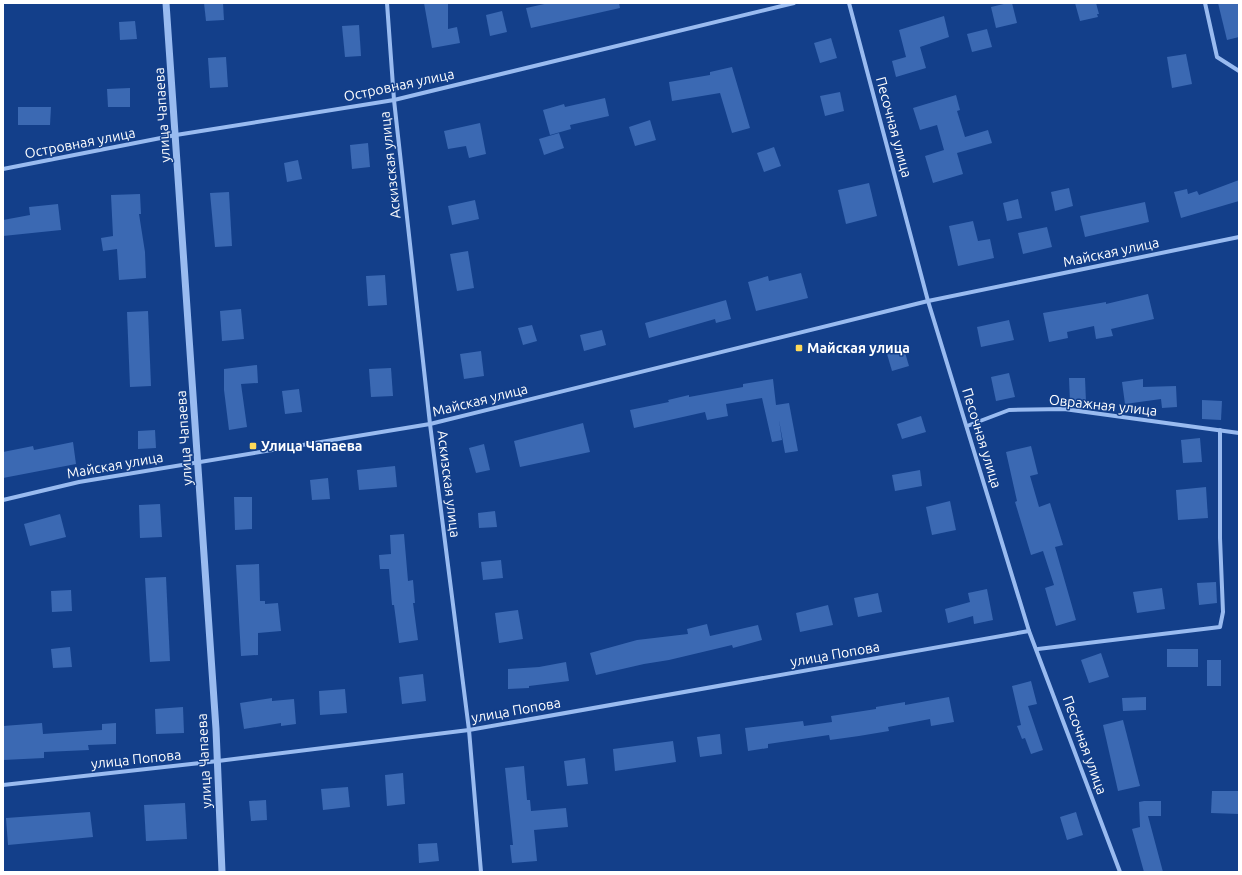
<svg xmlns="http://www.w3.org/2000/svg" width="1242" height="875" font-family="Ubuntu,sans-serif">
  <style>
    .building { fill: #3b69b3 }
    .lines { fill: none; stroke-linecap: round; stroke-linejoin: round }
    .minor { stroke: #99bbf0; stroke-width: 4 }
    .tertiary { stroke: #99bbf0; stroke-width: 7 }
    .poi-dot { fill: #ffda59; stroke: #133f8a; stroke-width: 1.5 }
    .labels { text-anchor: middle; stroke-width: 3; stroke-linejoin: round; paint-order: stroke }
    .street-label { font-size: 14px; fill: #fff; stroke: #133f8a }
    .poi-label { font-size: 14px; font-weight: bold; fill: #fff; stroke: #133f8a; text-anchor: start }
  </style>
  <rect width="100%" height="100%" fill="#133f8a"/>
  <g class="building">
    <path d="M204 3H223L224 20 206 21Z"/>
    <path d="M424 3H448V29L457 27 460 43 432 48Z"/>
    <path d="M549 3H619L620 8 531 28 526 8Z"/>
    <path d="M1008 3H1012L1017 23 996 28 991 7Z"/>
    <path d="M1075 3H1096L1099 14H1097L1098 17 1080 21Z"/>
    <path d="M1218 3H1238L1239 37 1227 40Z"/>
    <path d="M502 11 507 32 490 36 486 15Z"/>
    <path d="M944 16 949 37 920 47 926 68 896 77 892 61 906 57 899 30Z"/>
    <path d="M135 21 137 39 120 40 119 22Z"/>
    <path d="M359 25 361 56 345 57 342 26Z"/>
    <path d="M987 29 992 47 972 52 967 34Z"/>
    <path d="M831 38 837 58 820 63 814 43Z"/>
    <path d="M1186 54 1192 84 1172 88 1167 57Z"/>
    <path d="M226 57 228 87 210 88 208 58Z"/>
    <path d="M732 67 750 128 732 133 720 93 672 101 669 82 710 75V72Z"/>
    <path d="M130 88V107H108L107 89Z"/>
    <path d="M840 92 844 111 825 116 820 96Z"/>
    <path d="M956 95 960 110 957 111 965 137 988 130 992 143 957 153 963 174 933 183 925 156 944 150 937 125 920 130 913 108Z"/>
    <path d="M605 98 609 116 570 125 571 129 550 135 543 110 564 104 565 107Z"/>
    <path d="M18 107H51L50 125H18Z"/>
    <path d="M650 120 656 140 635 146 629 127Z"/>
    <path d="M480 123 486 154 469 158 466 146 448 149 444 131Z"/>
    <path d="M559 133 564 148 544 155 539 139Z"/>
    <path d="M368 143 370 167 352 169 350 145Z"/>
    <path d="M774 147 781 166 764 172 757 153Z"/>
    <path d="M298 160 302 179 287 182 284 163Z"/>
    <path d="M1239 180V201L1181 218 1174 192 1187 189 1188 194 1197 191 1199 195Z"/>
    <path d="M869 183 877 216 846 224 838 190Z"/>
    <path d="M1069 188 1073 206 1055 211 1051 192Z"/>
    <path d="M229 192 232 246 215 247 210 193Z"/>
    <path d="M140 194 141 214H139L145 252 146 278 119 280 117 249 103 251 101 238 113 236 111 195Z"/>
    <path d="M1018 199 1022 218 1007 221 1003 203Z"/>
    <path d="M475 200 479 219 452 225 448 206Z"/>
    <path d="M1145 202 1149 222 1085 237 1080 216Z"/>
    <path d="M58 204 61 230 3 236V220L30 215 29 207Z"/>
    <path d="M973 221 978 241 990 239 994 258 958 266 949 226Z"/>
    <path d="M1047 227 1052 247 1023 254 1018 233Z"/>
    <path d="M468 251 474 288 457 291 450 254Z"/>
    <path d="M801 273 808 298 756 311 748 282 768 276 769 281Z"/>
    <path d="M385 275 387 305 368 306 366 276Z"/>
    <path d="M1148 294 1154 319 1111 329 1113 336 1096 339 1094 326 1067 332 1068 338 1049 342 1043 313 1106 302V304Z"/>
    <path d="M726 300 731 319 716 323 715 319 649 338 645 323Z"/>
    <path d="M241 309 244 339 222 341 220 311Z"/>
    <path d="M148 311 151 386 130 387 127 312Z"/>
    <path d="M1009 320 1014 340 981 347 977 327Z"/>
    <path d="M532 325 537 341 523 345 518 328Z"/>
    <path d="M602 330 606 345 584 351 580 335Z"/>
    <path d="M904 349 909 366 892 371 887 354Z"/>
    <path d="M481 351 484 376 464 379 460 354Z"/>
    <path d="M257 365 258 383 241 384 247 427 229 430 224 390V369Z"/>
    <path d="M391 368 393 396 371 397 369 369Z"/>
    <path d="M1009 373 1015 397 996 401 991 377Z"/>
    <path d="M1069 378H1085L1086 402 1070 403Z"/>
    <path d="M773 379 776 405 789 403 798 451 785 453 779 420 782 440 772 442 762 398 726 404 728 416 707 420 705 412 634 428 630 410 669 402 668 400 689 395V397L743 387V384Z"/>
    <path d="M1143 379V387L1176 386 1177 407 1162 408 1161 399 1125 404 1122 382Z"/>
    <path d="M299 389 302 412 285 414 282 391Z"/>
    <path d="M1202 400 1222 401 1221 420 1202 419Z"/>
    <path d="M921 416 926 432 902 439 897 424Z"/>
    <path d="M583 423 590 452 520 467 514 441Z"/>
    <path d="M155 430 156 448 138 449V431Z"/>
    <path d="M1200 438 1202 462 1183 463 1181 440Z"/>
    <path d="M73 442 76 464 3 478V452L33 446 34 450Z"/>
    <path d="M484 444 490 470 476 473 469 448Z"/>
    <path d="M1031 446 1038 474 1030 476 1039 507 1050 503 1063 545 1055 547 1076 620 1056 626 1045 588 1054 585 1043 551 1031 555 1015 502 1017 501 1006 452Z"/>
    <path d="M395 466 397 487 359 490 357 470Z"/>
    <path d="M920 470 922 486 895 491 892 475Z"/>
    <path d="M328 478 330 499 312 500 310 480Z"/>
    <path d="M1206 487 1208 518 1178 520 1176 490Z"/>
    <path d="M234 497H252V529L235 530Z"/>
    <path d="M950 501 956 530 932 535 926 507Z"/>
    <path d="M160 504 162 537 140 538 139 505Z"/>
    <path d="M495 511 497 527 479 528 478 513Z"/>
    <path d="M60 514 66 537 30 546 24 524Z"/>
    <path d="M404 534 408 581 413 580 415 603H413L418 640 399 643 394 605H392L389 569H380L379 555 391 554 390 535Z"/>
    <path d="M501 560 503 578 483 580 481 562Z"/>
    <path d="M259 564 260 601H265V604L278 603 281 631 258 633V655L241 656 236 565Z"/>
    <path d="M166 577 170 661 150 662 145 578Z"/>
    <path d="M1216 582 1217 603 1199 605 1197 583Z"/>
    <path d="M1162 588 1165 609 1137 613 1133 592Z"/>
    <path d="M987 589 993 620 974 624 973 616 948 623 945 609 970 602 968 593Z"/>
    <path d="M71 590 72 611 52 612 51 591Z"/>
    <path d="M878 593 882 612 858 617 854 598Z"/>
    <path d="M828 605 833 625 800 632 796 613Z"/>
    <path d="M518 610 523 639 499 643 495 613Z"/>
    <path d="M707 624 710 636 758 625 762 640 733 648 732 645 669 660 644 664 596 675 590 653 637 640 688 634 687 629Z"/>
    <path d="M70 647 72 667 53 668 51 649Z"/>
    <rect x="1167" y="649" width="31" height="18"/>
    <path d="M1101 653 1109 677 1089 683 1081 660Z"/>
    <rect x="1207" y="660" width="14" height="26"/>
    <path d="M566 662 569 681 529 686V688L508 689V669L539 667Z"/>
    <path d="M423 674 426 701 402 704 399 677Z"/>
    <path d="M1031 681 1037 704 1028 706 1043 750 1031 754 1025 738 1022 739 1017 726 1021 725 1012 686Z"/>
    <path d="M345 689 347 713 320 715 319 691Z"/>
    <path d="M949 697 954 722 931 726 930 719 888 727 889 731 859 736 830 740 829 735 768 744V748L748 751 745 728 803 721 804 726 832 722 831 716 876 709V707L905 702V705Z"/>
    <path d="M1146 697V710L1123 711 1122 698Z"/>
    <path d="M272 698V701L294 699 296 724 281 726V723L244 729 240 703Z"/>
    <path d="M183 707 184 733 156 734 155 709Z"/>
    <path d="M1123 720 1140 786 1118 791 1103 725Z"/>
    <path d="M42 723 43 734 102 730V724L116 723V744L88 745 89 750 44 752V758L3 760V726Z"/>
    <path d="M720 734 722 754 700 757 697 737Z"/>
    <path d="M673 741 676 762 615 771 613 749Z"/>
    <path d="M585 758 588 784 567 786 564 761Z"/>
    <path d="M524 766 527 800H530L531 811 566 808 568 827 534 830 537 861 512 863 510 845H513L505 768Z"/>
    <path d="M403 773 405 804 387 806 385 775Z"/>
    <path d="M348 787 350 807 323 810 321 789Z"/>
    <path d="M1212 791H1239V814L1211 813Z"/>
    <path d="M266 800 267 820 251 821 249 801Z"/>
    <path d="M1144 801H1161V816H1148L1163 872H1144L1132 829 1140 827 1139 802Z"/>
    <path d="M185 803 187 839 146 841 144 805Z"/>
    <path d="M90 812 93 837 8 845 6 818Z"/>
    <path d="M1076 812 1083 835 1067 840 1060 817Z"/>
    <path d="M437 843 439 861 419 863 418 844Z"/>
  </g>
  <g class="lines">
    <g class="minor">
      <path d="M387 3 394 100 430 424 469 730 481 872"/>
      <path d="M849 3 928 301 1029 631 1120 872"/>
      <path d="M1205 3 1217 57 1239 71"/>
      <path d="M3 169 176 135 394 100 794 3"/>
      <path d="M967 426 1009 410 1064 409 1239 433"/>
      <path d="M3 500 79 482 430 424 928 301 1239 237"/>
      <path d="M1038 649 1220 627 1223 612 1220 538V430"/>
      <path d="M3 785 218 761 469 730 1029 631"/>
    </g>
    <path class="tertiary" d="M166 3 216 729 222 872"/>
  </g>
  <g class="poi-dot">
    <rect x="795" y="344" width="8" height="8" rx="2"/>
    <rect x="249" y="442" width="8" height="8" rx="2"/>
  </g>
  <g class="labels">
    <g class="street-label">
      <text transform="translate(399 85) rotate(-12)" y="5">Островная улица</text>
      <text transform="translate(162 115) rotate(-94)" y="5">улица Чапаева</text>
      <text transform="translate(894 127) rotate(75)" y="5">Песочная улица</text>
      <text transform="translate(80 143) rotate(-11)" y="5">Островная улица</text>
      <text transform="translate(390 165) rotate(-96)" y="5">Аскизская улица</text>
      <text transform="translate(1111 252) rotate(-12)" y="5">Майская улица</text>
      <text transform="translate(480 400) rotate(-14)" y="5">Майская улица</text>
      <text transform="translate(1103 405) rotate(6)" y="5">Овражная улица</text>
      <text transform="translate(184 438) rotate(-94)" y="5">улица Чапаева</text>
      <text transform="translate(982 438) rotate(73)" y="5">Песочная улица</text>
      <text transform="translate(115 465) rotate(-10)" y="5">Майская улица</text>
      <text transform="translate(449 484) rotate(83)" y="5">Аскизская улица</text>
      <text transform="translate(835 654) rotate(-10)" y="5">улица Попова</text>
      <text transform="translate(516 710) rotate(-10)" y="5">улица Попова</text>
      <text transform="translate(1085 745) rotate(70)" y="5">Песочная улица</text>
      <text transform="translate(136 759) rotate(-6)" y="5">улица Попова</text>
      <text transform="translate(204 761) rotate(-93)" y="5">улица Чапаева</text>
    </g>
    <g class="poi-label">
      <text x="807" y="353">Майская улица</text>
      <text x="261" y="451">Улица Чапаева</text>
    </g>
  </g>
  <rect width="1242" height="875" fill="none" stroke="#ffffff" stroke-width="8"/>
</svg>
